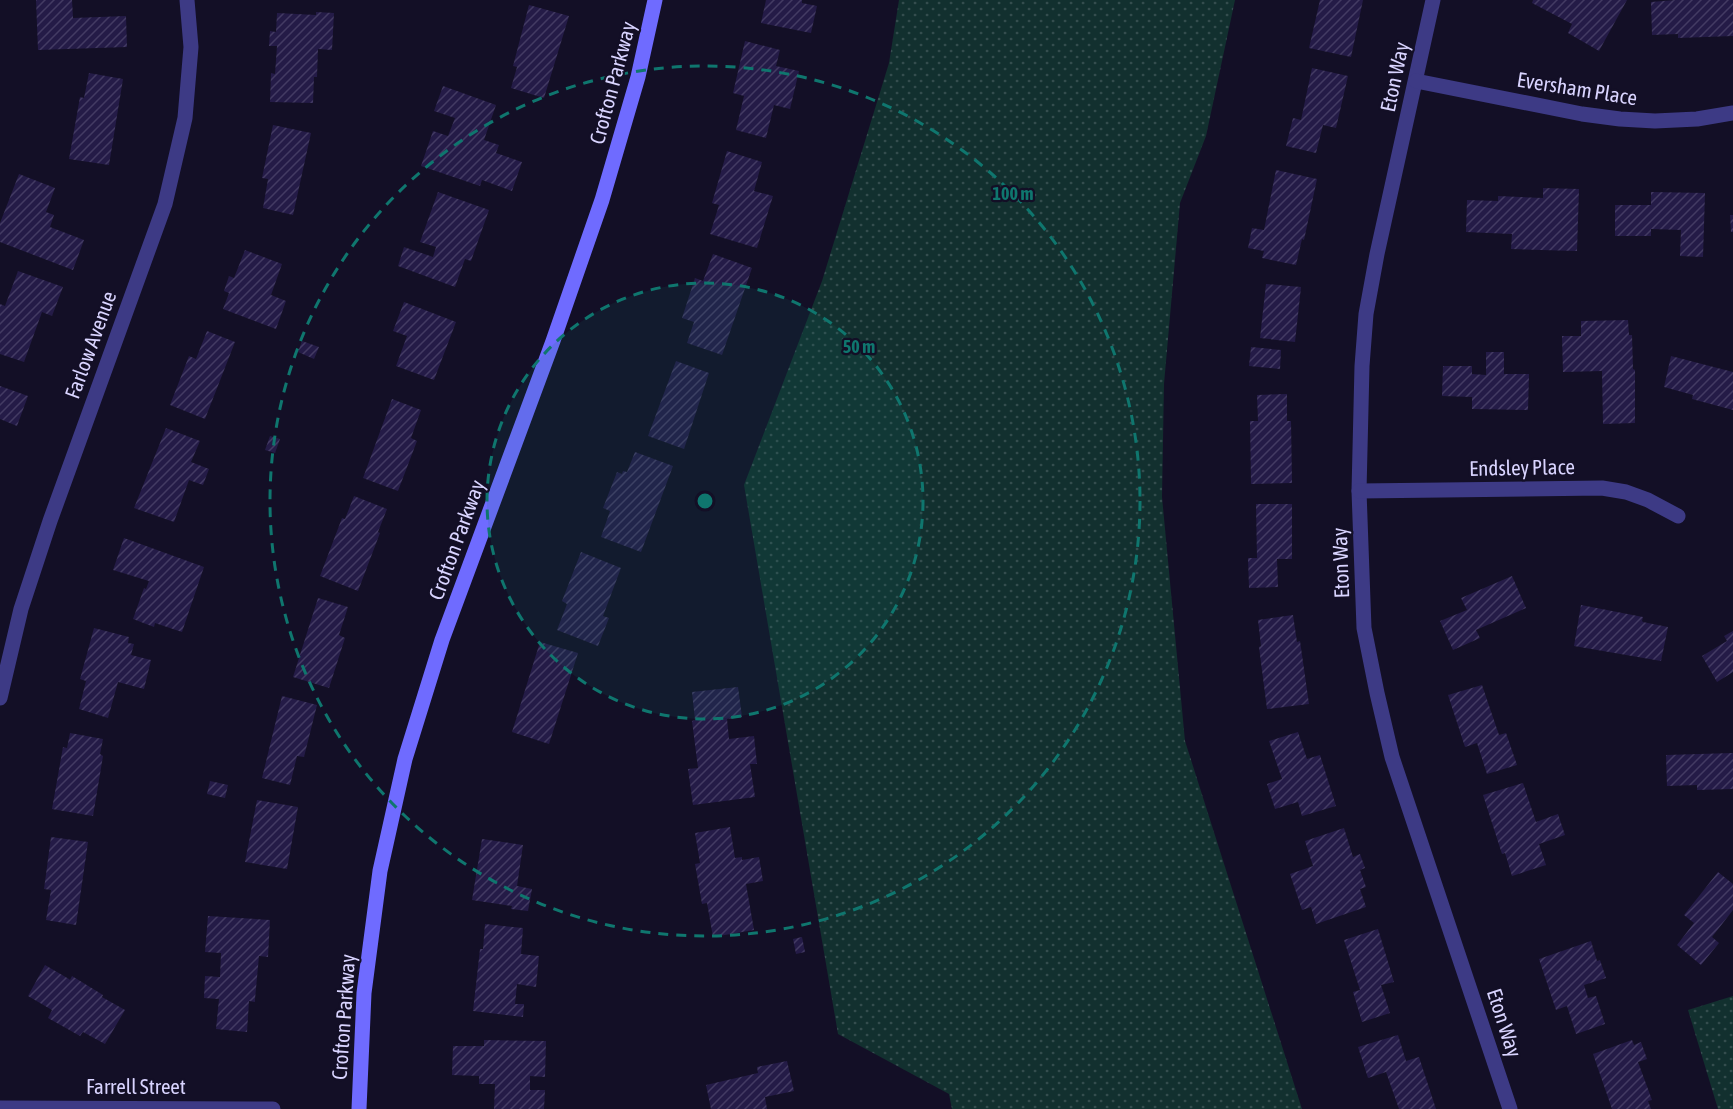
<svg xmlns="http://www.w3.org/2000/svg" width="1733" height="1109" font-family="'Asap Condensed',sans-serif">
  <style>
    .grass { fill: url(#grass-dots) }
    .building { fill: url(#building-hatch) }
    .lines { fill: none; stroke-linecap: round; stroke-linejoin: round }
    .street { stroke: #3d3a85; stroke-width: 15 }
    .secondary { stroke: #6f6bff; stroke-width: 15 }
    .ring { fill: none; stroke: #0f766e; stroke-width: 3; stroke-dasharray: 10 8 }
    .labels { text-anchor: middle; stroke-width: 4.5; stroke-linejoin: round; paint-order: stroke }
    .street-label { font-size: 21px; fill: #d9d4ff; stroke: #130f26 }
    .centre { fill: #0f766e; stroke: #130f26; stroke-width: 3 }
    .ring-label { font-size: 18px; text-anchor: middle; font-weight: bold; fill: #0f766e; stroke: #130f26; stroke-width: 4.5; stroke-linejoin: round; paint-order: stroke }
  </style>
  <defs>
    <pattern id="grass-dots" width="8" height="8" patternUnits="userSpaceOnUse" patternTransform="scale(1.5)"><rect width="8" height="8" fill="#12302f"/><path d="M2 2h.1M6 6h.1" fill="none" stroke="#344d4e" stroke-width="1.8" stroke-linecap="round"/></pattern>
    <pattern id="building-hatch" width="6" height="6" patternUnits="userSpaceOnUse" patternTransform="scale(1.5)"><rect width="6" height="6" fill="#241b47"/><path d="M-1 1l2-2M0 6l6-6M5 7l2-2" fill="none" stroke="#433b63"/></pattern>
  </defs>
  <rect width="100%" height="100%" fill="#130f26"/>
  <g class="grass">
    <path d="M899 0H1235L1206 136 1180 203 1164 384 1162 497 1185 741 1302 1109H952L949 1094 838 1034 744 485 822 281 889 63Z"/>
    <path d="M1733 996V1109H1718L1688 1010Z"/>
  </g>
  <g class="building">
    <path d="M36 0H72L73 18 126 16 127 47 38 50Z"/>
    <path d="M766 0H802V3L817 6 811 33 761 23Z"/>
    <path d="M1320 0H1363L1351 57 1309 48Z"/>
    <path d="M1533 0H1627L1599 51 1568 33 1572 24 1532 3Z"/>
    <path d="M1675 0H1733V36L1678 38V34L1652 35 1651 2Z"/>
    <path d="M529 5 569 16 544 98 511 88 517 67 513 66Z"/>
    <path d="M316 12 334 13 332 50 318 49 317 77H314L313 103 270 102 271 73 275 74 277 46H269L270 31 276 32 277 13 316 15Z"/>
    <path d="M745 41 780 50 776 66 799 71 790 109 774 105 766 138 736 130 744 96 733 93Z"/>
    <path d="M1312 68 1348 76 1336 128 1323 125 1316 153 1286 146 1293 118 1301 120Z"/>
    <path d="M89 73 123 79 109 165 69 159 80 97 84 98Z"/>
    <path d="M443 86 496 105 484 140 499 145 496 153 522 162 512 191 482 180 480 186 421 166 433 131 448 136 455 118 434 111Z"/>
    <path d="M273 125 311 133 293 215 263 208 268 179 262 178Z"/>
    <path d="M727 151 762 162 754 191 773 196 757 248 710 234 719 205 712 203Z"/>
    <path d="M1276 170 1317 179 1304 240 1302 239 1296 265 1262 258 1264 251 1248 248 1252 228 1264 230Z"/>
    <path d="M19 174 55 188 46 212 54 215 50 227 84 240 73 270 0 242V223Z"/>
    <path d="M1543 188 1579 189 1577 251 1511 249 1512 234 1466 232 1467 200 1498 201V196L1543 198Z"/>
    <path d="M438 192 489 210 471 261 465 259 455 287 398 266 404 247 433 257 436 247 420 242Z"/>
    <path d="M1651 192 1705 193 1703 257 1680 256 1681 230 1651 229V236H1615V205H1651Z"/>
    <path d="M1730 215H1733V232H1731Z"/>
    <path d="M245 250 282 264 271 295 286 301 276 329 223 309 229 293 224 291 229 276 234 278Z"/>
    <path d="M713 254 752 268 722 355 687 343 694 322 682 318 695 278 703 281Z"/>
    <path d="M18 271 63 287 52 316 42 312 24 362 0 354V304L5 306Z"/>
    <path d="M1266 284 1301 287 1295 342 1260 338Z"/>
    <path d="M404 302 456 322 434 380 396 366 407 336 393 331Z"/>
    <path d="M1628 320 1629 335H1632L1633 369 1635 370V423L1603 424 1602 371 1563 372 1562 336H1581V321Z"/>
    <path d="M207 331 235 342 205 419 170 405 189 356 196 359Z"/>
    <path d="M302 341 319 347 314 359 298 352Z"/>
    <path d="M1251 347 1281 350 1280 369 1249 366Z"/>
    <path d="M1486 352H1504V374H1529L1528 410 1472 409V397L1442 396 1443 366H1472V374L1486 375Z"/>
    <path d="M1671 356 1733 372V410L1692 399 1693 395 1664 387Z"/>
    <path d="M676 361 709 373 684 449 648 436Z"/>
    <path d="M0 386 28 396 17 426 0 419Z"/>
    <path d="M1287 394V421H1291L1292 483 1251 484 1250 421H1258L1257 395Z"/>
    <path d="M392 399 421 410 411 438 417 441 398 491 363 478Z"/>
    <path d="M166 428 200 441 191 462 209 469 203 485 189 480 174 522 134 508Z"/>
    <path d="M270 436 280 439 275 453 265 450Z"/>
    <path d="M635 452 673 466 641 552 601 537 610 511 603 508 617 472 622 474 623 471 627 472Z"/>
    <path d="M354 496 387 509 378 532 380 533 358 591 320 576 342 518 345 519Z"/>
    <path d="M1256 504H1292V559H1277L1278 587 1249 588 1248 558H1257Z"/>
    <path d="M124 538 204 567 182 632 155 623 154 627 133 619 144 588 146 589 149 581 113 570Z"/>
    <path d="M581 552 621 568 603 616 609 618 598 646 557 630 567 604 562 601Z"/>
    <path d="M1512 576 1526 608 1476 630 1480 638 1453 650 1440 621 1467 610 1461 598Z"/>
    <path d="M318 598 348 607 339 635 345 638 329 688 293 677Z"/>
    <path d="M1581 605 1643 617 1642 621 1643 622 1668 627 1661 661 1574 646Z"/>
    <path d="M1293 615 1297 642 1300 641 1309 704 1267 709 1259 647 1261 646 1258 620Z"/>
    <path d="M94 628 129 637 128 643 134 644 131 655 151 660 144 689 118 682 108 718 79 709 86 681 80 679Z"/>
    <path d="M1733 631V672L1717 682 1702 656 1727 641 1724 636Z"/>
    <path d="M540 642 578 653 549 744 512 732Z"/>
    <path d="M1482 685 1499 735 1506 733 1517 765 1487 774 1477 743 1465 747 1448 695Z"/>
    <path d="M738 687 742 717 727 719 729 739 754 736 757 764H750L755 797 693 805 688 769 698 768 692 721 695 720 692 692Z"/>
    <path d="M282 696 317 705 304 757 297 756 290 785 262 778Z"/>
    <path d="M1298 732 1307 759 1320 755 1336 806 1302 816 1298 802 1275 809 1267 784 1282 779 1269 741Z"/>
    <path d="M70 733 103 739 100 754 103 756 93 816 52 809 63 747 67 748Z"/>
    <path d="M1733 753V789L1697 790V785L1667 786 1666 755Z"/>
    <path d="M210 781 228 785 225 798 207 794Z"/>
    <path d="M1523 783 1536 822 1558 814 1565 835 1539 844 1546 865 1512 876 1505 853 1502 854 1483 795Z"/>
    <path d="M257 800 298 807 287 869 245 862Z"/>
    <path d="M730 827 735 858 742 857V860L759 857 763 881 746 884 754 930 713 937 707 903 702 904 695 864 700 863 695 833Z"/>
    <path d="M1344 828 1353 857 1360 854 1365 868 1360 870 1366 887 1360 889 1366 907 1316 924 1311 907 1302 910 1290 874 1313 866 1305 841Z"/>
    <path d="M51 837 88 842 76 925 46 920 51 890 44 889Z"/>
    <path d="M482 839 523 845 517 886 532 889 528 911 511 909 512 906 472 900Z"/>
    <path d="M1718 872 1733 884V910L1712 937 1719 943 1701 965 1677 945 1694 923 1684 915Z"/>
    <path d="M208 916 270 920 268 957 259 956 255 999V1002L249 1001 247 1032 216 1029 219 999 204 998 205 976 220 977 221 953 205 952Z"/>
    <path d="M485 924 523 928 521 954 539 956 536 987 517 984 515 1004H524L523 1017 473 1011 480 949H483Z"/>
    <path d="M1378 929 1394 982 1381 985 1390 1013 1362 1022 1353 992 1360 990 1344 940Z"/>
    <path d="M802 937 805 952 796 954 793 939Z"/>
    <path d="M1591 941 1597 961 1600 960 1606 978 1584 985 1588 998 1596 996 1605 1024 1576 1034 1567 1006 1556 1010 1539 959Z"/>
    <path d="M45 965 69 979 70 980 72 976 103 995 102 997 125 1010 105 1044 83 1032 80 1036 48 1018 52 1010 28 996Z"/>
    <path d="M1398 1035 1406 1061 1419 1057 1436 1109H1399L1386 1072 1368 1078 1358 1047Z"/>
    <path d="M484 1040 546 1041 545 1077 530 1076V1090H545L544 1109H494L495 1084H479V1076L452 1075 453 1046H484Z"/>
    <path d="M1632 1040 1634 1045 1641 1042 1647 1059 1638 1062 1652 1100 1648 1101 1651 1109H1612L1593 1054Z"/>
    <path d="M787 1061 794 1091 765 1097 767 1109H711L706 1085 758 1073 757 1067Z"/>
  </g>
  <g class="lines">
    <g class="street">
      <path d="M1433 0 1377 254 1366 314 1362 366 1359 491 1364 628 1377 693 1392 757 1510 1109"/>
      <path d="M1416 81 1582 114 1620 119 1655 121 1697 119 1733 113"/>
      <path d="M1359 491 1602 488 1626 492 1648 500 1678 516"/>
      <path d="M0 698 21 609 50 521 165 204 185 118 191 47 187 0"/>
      <path d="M0 1108 273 1109"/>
    </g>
    <path class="secondary" d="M359 1109 364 993 380 871 405 759 442 640 553 341 602 200 638 77 655 0"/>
  </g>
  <circle cx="705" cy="501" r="218" fill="#0f766e" fill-opacity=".12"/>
  <g class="ring">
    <circle cx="705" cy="501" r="218"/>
    <circle cx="705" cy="501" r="435"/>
  </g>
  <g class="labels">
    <g class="street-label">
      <text transform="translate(1395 77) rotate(-78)" y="7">Eton Way</text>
      <text transform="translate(613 83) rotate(-75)" y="7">Crofton Parkway</text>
      <text transform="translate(1577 89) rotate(9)" y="7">Eversham Place</text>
      <text transform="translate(91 345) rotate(-70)" y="7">Farlow Avenue</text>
      <text transform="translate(1522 468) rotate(-1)" y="7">Endsley Place</text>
      <text transform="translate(457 540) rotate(-70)" y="7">Crofton Parkway</text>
      <text transform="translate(1341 563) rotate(-92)" y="7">Eton Way</text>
      <text transform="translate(344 1017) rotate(-86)" y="7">Crofton Parkway</text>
      <text transform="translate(1504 1023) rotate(72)" y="7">Eton Way</text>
      <text x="136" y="1094">Farrell Street</text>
    </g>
  </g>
  <circle cx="705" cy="501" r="9" class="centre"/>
  <g class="ring-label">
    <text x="1013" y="200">100 m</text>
    <text x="859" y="353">50 m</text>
  </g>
</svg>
